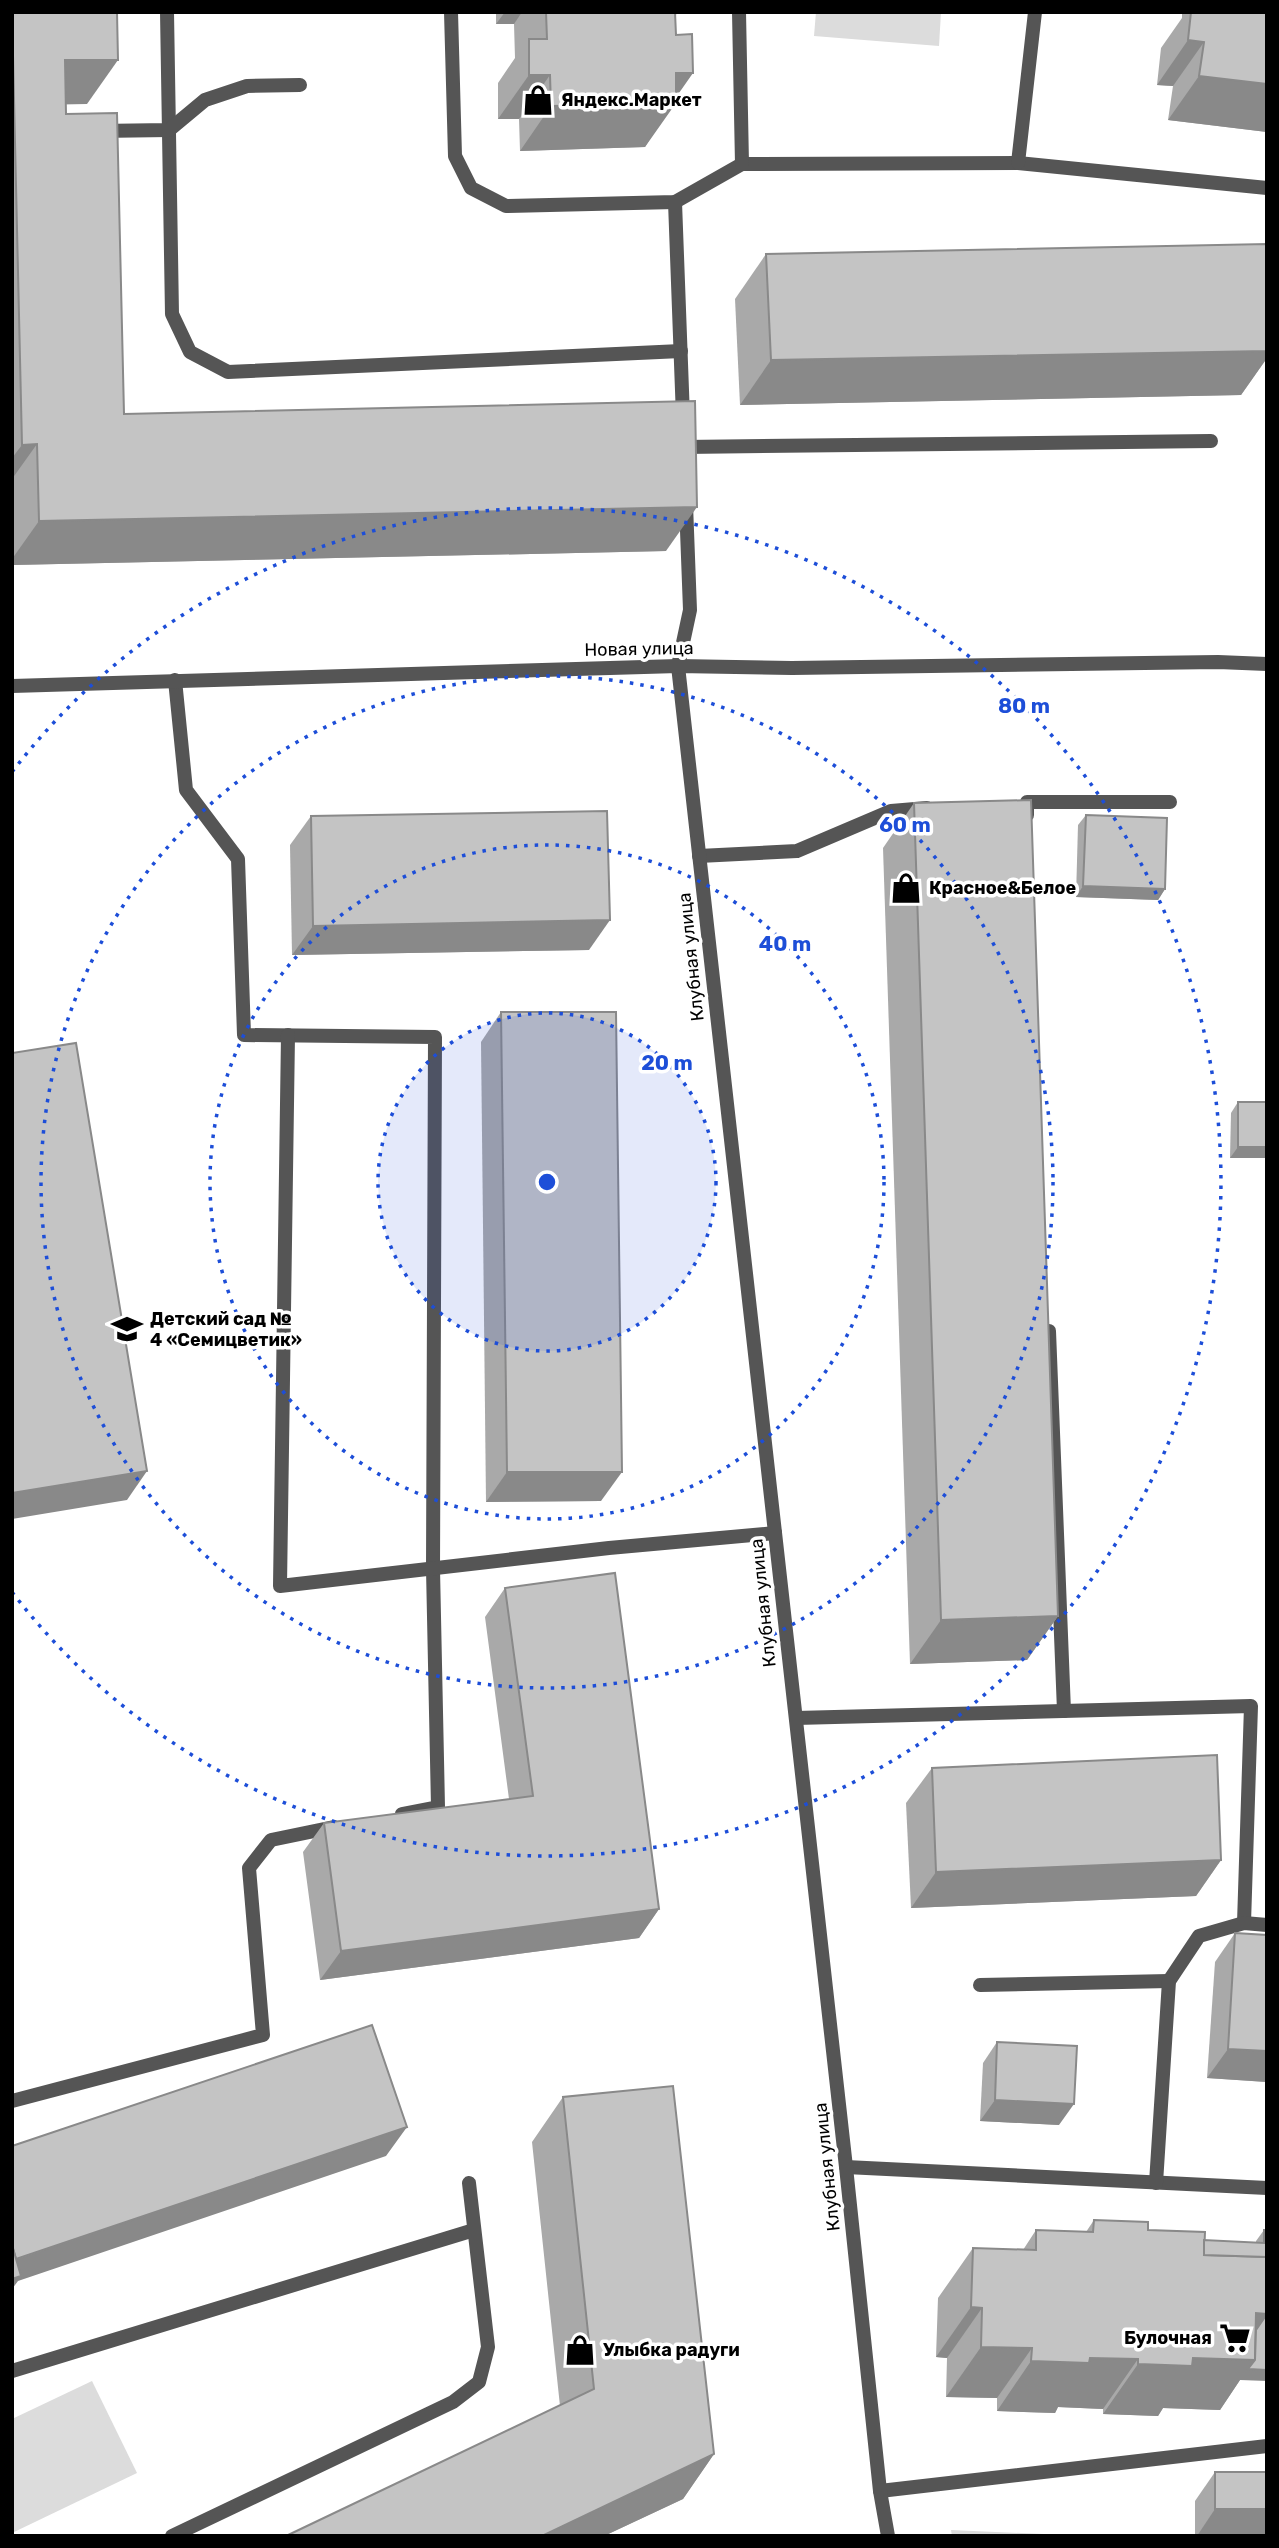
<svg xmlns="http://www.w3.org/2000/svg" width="1279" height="2548" font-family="Rubik,sans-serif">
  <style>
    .green { fill: #dcdcdc }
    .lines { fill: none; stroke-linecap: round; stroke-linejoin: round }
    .lane { stroke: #555; stroke-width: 14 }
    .street { stroke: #555; stroke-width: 14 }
    .wall { fill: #a9a9a9 }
    .shaded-wall { fill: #898989 }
    .building { fill: #c4c4c4; stroke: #898989; stroke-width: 2 }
    .ring { fill: none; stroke: #1d4ed8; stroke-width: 3.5; stroke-dasharray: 3.5 7 }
    .labels { text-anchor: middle; stroke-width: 7; stroke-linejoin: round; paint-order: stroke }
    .poi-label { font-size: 18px; font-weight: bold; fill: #000; stroke: #fff; text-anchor: start }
    .street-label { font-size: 18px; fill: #000; stroke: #fff }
    .centre { fill: #1d4ed8; stroke: #fff; stroke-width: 3.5 }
    .ring-label { font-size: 21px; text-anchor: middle; font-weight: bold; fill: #1d4ed8; stroke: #fff; stroke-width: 7; stroke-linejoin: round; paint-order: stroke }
  </style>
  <rect width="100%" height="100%" fill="#fff"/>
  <g class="green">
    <path d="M816 12H941L939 46 814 36Z"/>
    <path d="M92 2381 137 2473 12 2533V2419Z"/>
    <path d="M951 2530 1088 2536H952Z"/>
  </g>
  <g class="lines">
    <g class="lane">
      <path d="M167 12 172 314 190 352 228 372 681 351"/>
      <path d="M451 12 455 156 471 188 506 206 675 202 742 164 1018 163 1267 188"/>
      <path d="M739 12 742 164"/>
      <path d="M98 131 169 130 205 100 247 86 300 85"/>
      <path d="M1018 163 1035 12"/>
      <path d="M675 202 683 417"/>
      <path d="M684 447 1211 441"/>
      <path d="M678 666 690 610 686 504"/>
      <path d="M175 680 186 790 238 859 244 1035 435 1037 433 1569 438 1807 402 1814"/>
      <path d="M1027 815V802H1170"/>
      <path d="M699 856 797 851 891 811 927 808"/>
      <path d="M288 1035 280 1586 609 1548 775 1533"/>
      <path d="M1049 1331 1064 1711"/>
      <path d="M796 1718 1251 1706 1244 1923"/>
      <path d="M980 1985 1169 1981"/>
      <path d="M12 2101 263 2035 249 1868 271 1840 334 1827"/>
      <path d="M846 2167 1267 2188"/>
      <path d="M1156 2183 1169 1981 1199 1936 1244 1923 1267 1925"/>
      <path d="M12 2371 474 2230"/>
      <path d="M880 2491 1267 2446"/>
      <path d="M172 2536 453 2402 479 2382 488 2347 469 2183"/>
    </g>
    <g class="street">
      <path d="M678 666 846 2167 880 2491 888 2536"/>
      <path d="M12 686 678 666 792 668 1218 662 1267 664"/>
    </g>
  </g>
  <g class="wall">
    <path d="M12 12 87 104H66V114L124 414 666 551 12 565Z"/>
    <path d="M496 12H678L675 16 676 97 645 147 520 151 519 119H498V83L515 58 514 24H496Z"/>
    <path d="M1182 12H1267V132L1168 120 1173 86 1157 85 1161 48 1182 18Z"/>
    <path d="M1267 244V358L1241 395 740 405 735 299 766 254Z"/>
    <path d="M914 803 1058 1616 1027 1660 910 1664 883 848Z"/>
    <path d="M1086 815 1165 889 1158 900 1076 897 1078 825Z"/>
    <path d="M311 816 589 950 292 955 290 845Z"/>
    <path d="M501 1012 601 1501 486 1502 481 1042Z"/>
    <path d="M1238 1102H1267V1158H1230L1231 1113Z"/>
    <path d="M505 1588 659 1909 639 1938 320 1980 303 1852 324 1823 509 1799 485 1617Z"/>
    <path d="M932 1768 1221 1860 1196 1896 911 1908 906 1803Z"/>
    <path d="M1235 1933 1267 2082 1207 2078 1215 1962Z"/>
    <path d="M997 2042 1059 2125 980 2121 983 2063Z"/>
    <path d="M563 2097 714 2454 683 2499 604 2536H286L560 2406 532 2142Z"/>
    <path d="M1094 2220 1204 2240 1256 2243V2241L1264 2230H1267L1240 2380 1220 2410 1163 2408 1158 2416 1103 2414V2409L1058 2407 1055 2413 997 2411V2398L946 2397 947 2358 936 2357 938 2298 973 2248 1023 2250 1036 2230 1086 2232Z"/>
    <path d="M1215 2472 1267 2536H1195V2501Z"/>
  </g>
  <g class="shaded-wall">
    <path d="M505 12H522L514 24H496Z"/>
    <path d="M1188 40 1204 42 1173 86 1157 85Z"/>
    <path d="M65 60H118L87 104 34 105Z"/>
    <path d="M676 73H693L672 103H676L645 147 520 151 551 106Z"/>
    <path d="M529 75H550L519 119H498Z"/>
    <path d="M1199 76 1267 84V132L1168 120Z"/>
    <path d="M1267 351V358L1241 395 740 405 771 360Z"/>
    <path d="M37 444 12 479V458L22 445Z"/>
    <path d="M697 507 666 551 12 565V559L39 521Z"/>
    <path d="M1083 886 1165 889 1158 900 1076 897Z"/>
    <path d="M610 920 589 950 292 955 313 926Z"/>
    <path d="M1238 1147H1267V1158H1230Z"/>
    <path d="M147 1471 127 1500 12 1519V1493Z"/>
    <path d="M507 1472H622L601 1501 486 1502Z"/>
    <path d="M1058 1616 1027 1660 910 1664 941 1620Z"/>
    <path d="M1221 1860 1196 1896 911 1908 936 1872Z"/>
    <path d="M659 1909 639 1938 320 1980 341 1951Z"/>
    <path d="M1228 2049 1267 2051V2082L1207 2078Z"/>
    <path d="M995 2100 1074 2104 1059 2125 980 2121Z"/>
    <path d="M407 2127 386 2156 18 2281 12 2289V2263L14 2260Z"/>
    <path d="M971 2307 982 2308 947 2358 936 2357Z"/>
    <path d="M1256 2313 1267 2314 1255 2360 1267 2370V2381L1240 2380 1220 2410 1163 2408 1158 2416 1103 2414 1138 2364 1193 2358Z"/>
    <path d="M981 2347 1032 2348 997 2398 946 2397Z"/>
    <path d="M1090 2358 1138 2359 1103 2409 1058 2407 1055 2413 997 2411 1031 2361Z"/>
    <path d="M714 2454 683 2499 604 2536H542Z"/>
    <path d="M1215 2509H1267V2536H1197Z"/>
  </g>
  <g class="building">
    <path d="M12 12H117L118 60H65L66 114 117 113 124 414 695 401 697 507 39 521 37 444 22 445Z"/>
    <path d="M546 12H675L676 35 692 34 693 73H676V103L551 106 550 75H529V39H547Z"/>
    <path d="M1191 12H1267V84L1199 76 1204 42 1188 40Z"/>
    <path d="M1267 244V351L771 360 766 254Z"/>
    <path d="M1031 800 1058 1616 941 1620 914 803Z"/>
    <path d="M607 811 610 920 313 926 311 816Z"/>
    <path d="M1086 815 1167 818 1165 889 1083 886Z"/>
    <path d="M501 1012H616L622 1472H507Z"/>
    <path d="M76 1043 147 1471 12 1493V1053Z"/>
    <rect x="1238" y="1102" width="29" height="45"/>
    <path d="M615 1573 659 1909 341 1951 324 1823 533 1796 505 1588Z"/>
    <path d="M1217 1755 1221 1860 936 1872 932 1768Z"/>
    <path d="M1235 1933 1267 1935V2051L1228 2049Z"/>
    <path d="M372 2025 407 2127 16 2259 12 2245V2146Z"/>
    <path d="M997 2042 1077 2046 1074 2104 995 2100Z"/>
    <path d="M673 2086 714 2454 542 2536H286L594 2389 563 2097Z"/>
    <path d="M1094 2220 1148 2222V2230L1205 2232 1204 2255 1267 2257V2314L1256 2313 1255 2360 1193 2358 1192 2366 1138 2364V2359L1090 2358 1089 2363 1031 2361 1032 2348 981 2347 982 2308 971 2307 973 2248 1036 2250V2230L1093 2232Z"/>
    <path d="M1264 2230H1267V2257L1204 2255V2240L1264 2243Z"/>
    <path d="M12 2245 21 2276 12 2279Z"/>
    <path d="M1267 2314V2370L1248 2369 1255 2360 1256 2330Z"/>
    <rect x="1215" y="2472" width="52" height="37"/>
  </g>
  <circle cx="547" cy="1182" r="169" fill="#1d4ed8" fill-opacity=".12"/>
  <g class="ring">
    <circle cx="547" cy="1182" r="169"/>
    <circle cx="547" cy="1182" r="337"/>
    <circle cx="547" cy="1182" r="506"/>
    <path d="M12 772A674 674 0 1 1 12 1592"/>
  </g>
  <defs>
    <symbol id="shop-bare" viewBox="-9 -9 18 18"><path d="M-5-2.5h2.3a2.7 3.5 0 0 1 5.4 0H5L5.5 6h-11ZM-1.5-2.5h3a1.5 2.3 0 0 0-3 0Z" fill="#000" stroke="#fff" stroke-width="2.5" paint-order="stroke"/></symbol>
    <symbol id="school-bare" viewBox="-9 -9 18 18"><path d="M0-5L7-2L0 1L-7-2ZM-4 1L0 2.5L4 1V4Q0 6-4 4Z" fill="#000" stroke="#fff" stroke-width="2.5" paint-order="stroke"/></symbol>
    <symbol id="supermarket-bare" viewBox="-9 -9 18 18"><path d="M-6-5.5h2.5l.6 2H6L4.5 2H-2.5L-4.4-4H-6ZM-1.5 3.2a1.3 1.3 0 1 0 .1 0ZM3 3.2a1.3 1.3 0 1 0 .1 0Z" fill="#000" stroke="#fff" stroke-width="2.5" paint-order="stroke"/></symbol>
  </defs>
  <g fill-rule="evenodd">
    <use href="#shop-bare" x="516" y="78" width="44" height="44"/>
    <use href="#shop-bare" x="884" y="866" width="44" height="44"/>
    <use href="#school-bare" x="105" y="1307" width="44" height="44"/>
    <use href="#supermarket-bare" x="1213" y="2316" width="44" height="44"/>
    <use href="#shop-bare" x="558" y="2328" width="44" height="44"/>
  </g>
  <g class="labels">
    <g class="poi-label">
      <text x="561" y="106">Яндекс.Маркет</text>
      <text x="929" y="894">Красное&amp;Белое</text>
      <text x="150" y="1325">Детский сад №<tspan x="150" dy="21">4 «Семицветик»</tspan></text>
      <text x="1212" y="2344" text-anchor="end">Булочная</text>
      <text x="603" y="2356">Улыбка радуги</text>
    </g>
    <g class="street-label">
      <text transform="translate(639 649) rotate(-1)" y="6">Новая улица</text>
      <text transform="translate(691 957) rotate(-96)" y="6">Клубная улица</text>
      <text transform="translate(763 1603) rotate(-96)" y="6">Клубная улица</text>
      <text transform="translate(827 2167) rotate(-96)" y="6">Клубная улица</text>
    </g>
  </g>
  <circle cx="547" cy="1182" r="10" class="centre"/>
  <g class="ring-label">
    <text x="1024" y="713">80 m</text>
    <text x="905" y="832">60 m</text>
    <text x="785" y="951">40 m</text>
    <text x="667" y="1070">20 m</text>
  </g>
  <rect width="1279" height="2548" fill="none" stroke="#000000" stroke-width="28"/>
</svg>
